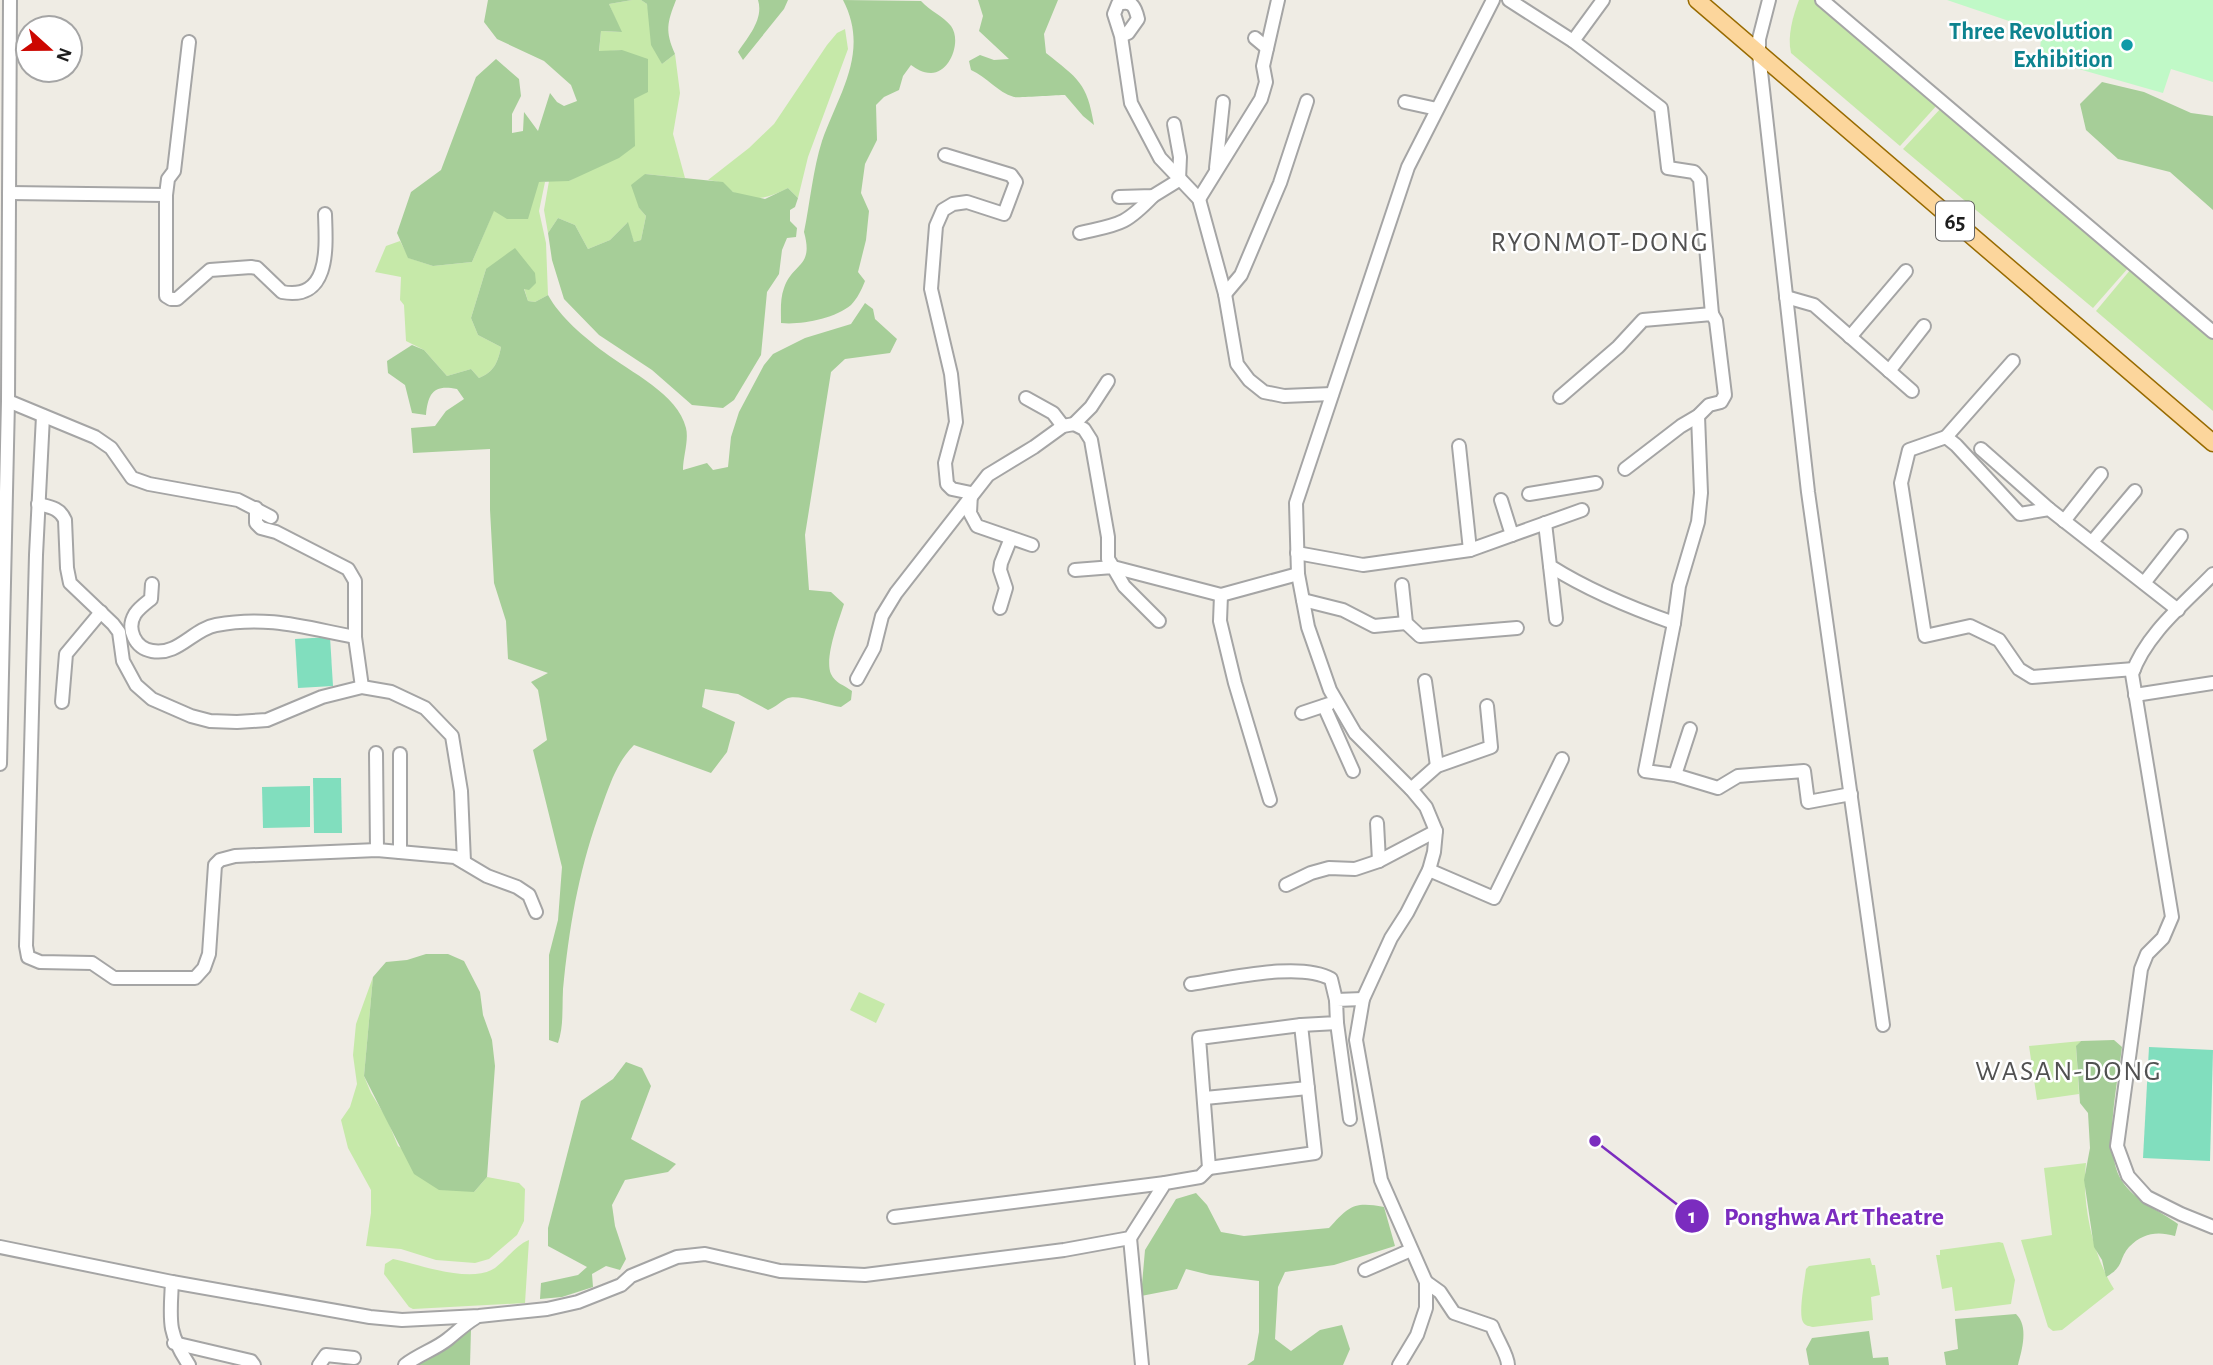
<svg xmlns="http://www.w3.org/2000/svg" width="2213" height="1365" font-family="'Alegreya Sans',sans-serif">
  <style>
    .grass { fill: #c6e9a9 }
    .forest { fill: #a6ce98 }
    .park { fill: #c0f9c7 }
    .pitch { fill: #81debe }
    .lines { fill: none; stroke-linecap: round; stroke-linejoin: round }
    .minor-casing { stroke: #a5a5a5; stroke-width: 16 }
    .major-casing { stroke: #986b00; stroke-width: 19 }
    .minor { stroke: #fff; stroke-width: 12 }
    .major { stroke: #fcd69c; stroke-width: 16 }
    .culture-dot { fill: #0f9aa8; stroke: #fff; stroke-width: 2.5 }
    .labels { text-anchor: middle; stroke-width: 5; stroke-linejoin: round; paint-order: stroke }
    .shield { fill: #fff; stroke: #626262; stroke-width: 2 }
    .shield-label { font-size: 23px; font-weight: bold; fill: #1e1e1e }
    .culture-label { font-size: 24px; font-weight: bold; fill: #0d838f; stroke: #fff; text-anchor: end }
    .quarter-label { font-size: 28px; letter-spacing: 2px; fill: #515151; stroke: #fff }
    .leader { fill: none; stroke: #7b2cbf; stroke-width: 2.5 }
    .callout-dot { fill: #7b2cbf; stroke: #fff; stroke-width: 2.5 }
    .mark-label { font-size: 21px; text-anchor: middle; font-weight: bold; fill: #fff }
    .callout-label { font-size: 26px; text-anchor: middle; font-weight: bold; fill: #7b2cbf; stroke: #fff; stroke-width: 5; stroke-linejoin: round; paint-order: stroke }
  </style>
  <rect width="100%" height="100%" fill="#efece4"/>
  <g class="grass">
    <path d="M632 0H641L647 4 662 64 675 54 680 93 673 134 685 178 645 174 639 208 646 216 641 240 634 242 627 223 610 240 588 249 575 225 558 218 548 233 544 210 549 181H569L634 146V99L622 50 599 52 601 31 621 32 609 4Z"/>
    <path d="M1799 0H1816L1938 104 1900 146 1791 53C1787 36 1793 16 1799 0Z"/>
    <path d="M845 29 848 49 808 157 798 198 788 188C770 197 753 204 733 192 720 184 727 183 708 180L749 148 774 124 827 45 837 33Z"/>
    <path d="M1942 107 2129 267 2093 308 1903 149Z"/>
    <path d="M538 182H545L539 211 546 243 548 295 535 302 528 301 524 288 486 269 471 318 478 335 501 347C498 362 494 372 479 378L471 369 447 376 424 350 406 341 404 305 400 300 401 277 375 272 386 246 400 241 409 258 433 266 472 262 494 210Z"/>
    <path d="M2131 269 2213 338V411L2096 311Z"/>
    <path d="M373 977 364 1076 371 1093 387 1119 398 1146 474 1192 487 1177 519 1183 525 1189 524 1221 517 1235 489 1259 475 1263 436 1260 401 1249 366 1246 371 1213V1190L348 1148 341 1120 350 1107 357 1084 353 1055 356 1024Z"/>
    <path d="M859 992 885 1004 876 1023 850 1010Z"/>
    <path d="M2081 1041 2076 1047 2079 1094 2037 1100 2029 1046Z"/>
    <path d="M2086 1163C2081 1202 2093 1256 2114 1289L2062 1330 2053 1331 2048 1327 2021 1240 2052 1235 2044 1168Z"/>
    <path d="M529 1240 525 1303 413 1309 409 1307 384 1274 385 1264 393 1259C421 1265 471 1284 495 1268 506 1260 516 1245 529 1240Z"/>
    <path d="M1999 1242 2003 1243 2015 1280 2011 1304 1955 1311 1952 1287 1942 1289 1936 1255H1940V1250Z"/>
    <path d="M1870 1258 1872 1265H1875L1880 1295 1871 1297 1873 1320 1813 1327C1809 1326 1805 1326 1803 1322 1798 1314 1805 1279 1806 1269L1809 1266Z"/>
  </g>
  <g class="forest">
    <path d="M488 0H632L609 4 622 32 601 31 599 51 622 50 648 59V92L634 99 635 146 619 158 569 181 539 182 528 219H507L494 211 472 262 433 266 408 258 397 233 411 192 441 170 476 77 496 59 519 79 521 96 512 114V133L523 131 524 112 538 131 550 93 557 102 564 106 577 101 571 85 544 61 497 39 484 22Z"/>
    <path d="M641 0H676C667 23 665 31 675 54L662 64 651 45 647 4Z"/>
    <path d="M758 0H788L784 9 743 60 738 52C748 37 764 19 758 0Z"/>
    <path d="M843 0 921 1C930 11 943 16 951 26 962 41 950 73 931 73 922 73 917 69 911 65L903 76 899 90 884 97 876 105 877 140 865 164 861 193 869 211 866 240 858 272 865 281C862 289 857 299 851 305 834 319 801 325 781 323 781 311 780 299 784 288 793 262 814 268 804 232 810 203 813 169 822 141 839 93 870 52 843 0Z"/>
    <path d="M978 0H1058L1044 34 1046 53C1078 79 1087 82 1094 125L1083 116 1065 95C1056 95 1018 98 1014 97 997 92 987 77 971 70L969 61 980 55 994 60 1009 59 979 31 983 16Z"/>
    <path d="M2102 82 2144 92 2191 113 2213 116V210L2170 172 2118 159 2086 130 2080 104Z"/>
    <path d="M645 174 723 182 733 192 765 199 788 188 798 198 795 207 790 210V221L797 228 796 237 787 238 782 250 779 274 767 292 761 355 734 400 723 408 692 405 652 370 599 335 564 299 552 260 548 233 558 218 575 225 588 249 610 240 628 222 634 242 641 240 646 216 639 208 631 185Z"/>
    <path d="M515 248 535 273 536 283 529 290 524 289 528 301 535 302 548 295C560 317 584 337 604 352 630 372 678 394 686 428 689 440 683 457 683 470L707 463 713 470 728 467 731 437 739 412 764 365 773 354 805 338 851 324 865 303 873 309 875 319 897 339 890 353 845 359 831 372 805 535 809 590 831 592 844 604C839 620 824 658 831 674 835 683 844 685 852 691L851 700 841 707C827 705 798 694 788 698 781 701 776 707 768 710L738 694 705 689 702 707 735 722 727 752 711 773 634 745C617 762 610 784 602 806 580 866 571 916 564 979 561 1000 565 1023 558 1043L549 1040V955L558 920 562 867 533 750 547 740 538 690 531 682 548 673 508 659 506 621 494 583 490 510V449L413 453 411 428 435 426 446 411 464 399 457 389C433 384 428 394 426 415L412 413 405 385 388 373 387 361 412 345 424 350 447 376 471 369 479 378C494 372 498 362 501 347L478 335 471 318 486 269Z"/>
    <path d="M426 954H448L464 961 480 992 483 1015 492 1040 495 1066 487 1177 474 1192 439 1190 414 1174 364 1076 373 977 386 962 407 960Z"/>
    <path d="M2114 1040 2122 1047C2118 1082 2102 1151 2122 1181 2134 1200 2160 1211 2178 1224L2175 1236C2157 1231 2143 1233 2129 1247 2118 1260 2125 1266 2106 1277L2102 1260 2094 1247 2084 1180 2090 1148 2088 1113 2080 1103 2076 1046 2081 1041Z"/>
    <path d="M626 1062 642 1068 651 1086 631 1139 676 1164 668 1172 625 1180 612 1205 615 1226 626 1259 620 1270 606 1266 592 1274 593 1287 562 1297 540 1299 541 1283 578 1275 587 1267 548 1246V1228L581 1101 613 1079Z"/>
    <path d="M1196 1193 1207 1205 1221 1232 1244 1236 1329 1228C1349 1206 1354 1201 1384 1207L1395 1246 1334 1265 1285 1272 1278 1287 1275 1339 1291 1351 1320 1330 1342 1325 1350 1349 1343 1365H1247L1254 1360 1259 1332V1281L1210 1275 1186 1269 1177 1289 1141 1296 1145 1250 1176 1199Z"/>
    <path d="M2016 1314C2029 1326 2022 1350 2018 1365H1946L1944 1352 1958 1349 1955 1319Z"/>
    <path d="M471 1329 470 1365H414Z"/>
    <path d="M1869 1331 1873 1358 1888 1357 1889 1365H1809L1806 1349 1812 1338Z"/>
  </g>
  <path class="park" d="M1947 0H2213V82L2171 69 2163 93 2040 58 2041 32Z"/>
  <g class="pitch">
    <path d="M330 637 333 686 298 688 295 639Z"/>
    <path d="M313 778H341L342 833H314Z"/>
    <path d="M310 786V827L263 828 262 787Z"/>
    <path d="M2149 1047 2213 1050 2210 1161 2143 1158Z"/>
  </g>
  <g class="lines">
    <defs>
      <g id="minor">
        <path d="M1509 0 1573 41 1661 108 1668 168 1694 172 1700 179 1712 314"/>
        <path d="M1769 0 1759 39V54L1808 492 1883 1025"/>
        <path d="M1822 0 2213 332"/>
        <path d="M1121 36 1128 33 1138 19C1135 6 1132 0 1118 4L1114 14 1121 36 1131 103 1160 158 1199 199 1225 294 1237 364 1249 380 1264 392 1284 396 1332 394"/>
        <path d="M1255 38 1267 48"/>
        <path d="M1573 41 1603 0"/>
        <path d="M189 42 174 171 168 179 166 195V296L171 299H177L210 270 251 267 257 268 282 292C331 301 326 246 325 214"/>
        <path d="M1405 102 1437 109"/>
        <path d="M945 155 1011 175 1016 182 1004 214 967 202 953 204 943 210 936 226 931 289 951 374 956 422 945 463 947 484 952 489 971 493 970 513 977 526 1032 545"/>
        <path d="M1216 168 1223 102"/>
        <path d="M9 193 166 195"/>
        <path d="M1119 197 1153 196 1179 180 1180 157 1174 124"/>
        <path d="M1199 199 1261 99 1266 82 1263 66 1278 0"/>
        <path d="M1080 233C1119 224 1124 226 1153 196"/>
        <path d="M1225 294 1241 275 1280 183 1307 101"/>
        <path d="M1786 297 1814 305 1912 391"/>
        <path d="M1850 337 1906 271"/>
        <path d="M1889 371 1924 326"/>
        <path d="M1560 397 1618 347 1643 320 1712 314 1716 321 1725 395 1721 402 1709 405 1698 416 1681 426 1625 469"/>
        <path d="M1026 398 1053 413 1063 426"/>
        <path d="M8 401 95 437 111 448 132 478 149 484 238 500 271 517"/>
        <path d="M43 416 36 555 26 946 28 957 40 962 92 963 114 978H195L204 968 209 954 215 865 220 860 235 856 377 850 455 857 487 876 517 887 529 895 536 912"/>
        <path d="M1698 416 1701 493 1698 522 1679 586 1674 623 1645 771 1675 775 1718 788 1738 776 1804 771 1808 802 1851 794"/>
        <path d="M1074 424 1091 407 1108 381"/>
        <path d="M1946 437 2013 361"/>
        <path d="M1459 446 1470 550"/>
        <path d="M1981 449 2049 509"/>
        <path d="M1529 494 1596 483"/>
        <path d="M1501 500 1512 535"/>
        <path d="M38 504C50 507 60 508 65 520L67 568 70 583 113 624 119 632 123 661 136 685 152 699 191 716 210 721 237 722 267 720 322 697 362 687 391 692 425 708 452 736 461 791 464 862"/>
        <path d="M256 508V523L261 528 276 532 348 569 355 581V637L362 687"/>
        <path d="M2064 521 2101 474"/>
        <path d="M1545 523 1550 566C1588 590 1631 608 1674 623"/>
        <path d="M2092 542 2135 491"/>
        <path d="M1297 553 1363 565 1470 550 1582 510"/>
        <path d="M1550 566 1556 619"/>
        <path d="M1075 570 1113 567 1124 586 1159 621"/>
        <path d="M2213 574C2184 604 2146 634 2132 674L2172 917 2163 938 2147 954 2141 969 2117 1146 2128 1176 2147 1197 2181 1214 2213 1227"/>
        <path d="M2144 583 2181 536"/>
        <path d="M152 584 151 599C146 603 139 608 135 614 126 629 135 648 152 651 178 656 193 629 216 625 268 615 306 628 355 637"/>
        <path d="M1402 585 1406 623 1420 636 1517 628"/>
        <path d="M1221 595 1220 621 1235 683 1270 800"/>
        <path d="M1303 600 1343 610 1374 626 1406 623"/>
        <path d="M1000 608 1006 588 1000 570 1001 563 1011 538"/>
        <path d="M2134 669 2032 677 2019 669 1999 640 1970 626 1925 636 1901 483 1909 450 1946 437 1956 445 2020 514 2049 509 2178 610"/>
        <path d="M857 679 874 648 882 616 896 593 988 475 1034 447 1063 426 1074 424 1084 429 1091 440 1108 537V559L1113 567 1221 595 1298 574"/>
        <path d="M1425 681 1437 766"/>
        <path d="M2135 695 2213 683"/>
        <path d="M62 702 66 654 101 612"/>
        <path d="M1324 706 1353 771"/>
        <path d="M1302 713 1329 704"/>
        <path d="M376 753 377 850"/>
        <path d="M400 754V852"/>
        <path d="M0 764 8 401 10 0"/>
        <path d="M1675 775 1690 729"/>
        <path d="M1411 789 1437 766 1491 747 1487 706"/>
        <path d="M1377 823 1379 861"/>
        <path d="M1429 870 1494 898 1562 759"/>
        <path d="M1286 885 1311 873 1329 868 1355 869 1379 861 1436 831"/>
        <path d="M1191 984C1227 979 1300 961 1331 979L1336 1000"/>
        <path d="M1337 1023 1350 1119"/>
        <path d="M1205 1098 1308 1088"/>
        <path d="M1209 1168 1315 1153 1301 1025"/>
        <path d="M894 1217 1165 1183"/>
        <path d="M1130 1238 1142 1365"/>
        <path d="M0 1247 172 1282 370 1317 402 1320 479 1316 547 1309 578 1302 621 1285 631 1276 677 1257 705 1254 780 1271 865 1275 1064 1250 1130 1238 1165 1183 1200 1177 1209 1168 1199 1038 1301 1025 1337 1023 1336 1000 1363 999"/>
        <path d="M1365 1270 1411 1250"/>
        <path d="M172 1282C170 1321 167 1332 189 1365"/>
        <path d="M1426 1282 1440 1292 1454 1313 1492 1326C1496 1338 1508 1355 1508 1365"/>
        <path d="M174 1343 251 1361 254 1365"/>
        <path d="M319 1365 326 1355 354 1358"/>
        <path d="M405 1365C419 1354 436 1349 448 1339 458 1331 465 1324 475 1318"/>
        <path d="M1399 1365 1417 1335 1426 1308V1282L1381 1180 1356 1040 1363 999 1391 938 1407 913 1429 870 1434 852 1436 831 1426 807 1411 789 1355 733 1330 690 1308 627 1298 574 1296 503 1408 167 1493 0"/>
      </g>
      <path id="major" d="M1697 0 2213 443"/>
    </defs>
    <use href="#minor" class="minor-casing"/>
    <use href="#major" class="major-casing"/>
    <use href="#minor" class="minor"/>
    <use href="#major" class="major"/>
  </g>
  <circle class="culture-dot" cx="2127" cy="45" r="7"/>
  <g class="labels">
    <rect class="shield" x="1936" y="201.5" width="38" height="39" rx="5"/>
    <g class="shield-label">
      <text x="1955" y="229">65</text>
    </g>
    <g class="culture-label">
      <text x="2113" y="39">Three Revolution<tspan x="2113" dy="28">Exhibition</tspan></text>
    </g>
    <g class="quarter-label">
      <text x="1600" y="251">RYONMOT-DONG</text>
      <text x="2069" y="1080">WASAN-DONG</text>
    </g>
  </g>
  <path class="leader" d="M1595 1141L1692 1216"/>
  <g class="callout-dot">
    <circle cx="1595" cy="1141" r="7"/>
    <circle cx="1692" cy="1216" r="18"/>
  </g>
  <g class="mark-label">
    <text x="1692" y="1223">1</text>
  </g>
  <g class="callout-label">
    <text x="1834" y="1225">Ponghwa Art Theatre</text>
  </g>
  <g transform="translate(49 49) rotate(111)"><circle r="33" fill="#ffffff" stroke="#a5a5a5" stroke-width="2"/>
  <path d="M0-5L12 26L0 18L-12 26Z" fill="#cc0700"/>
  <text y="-10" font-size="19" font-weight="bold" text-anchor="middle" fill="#1e1e1e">N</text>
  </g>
</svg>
